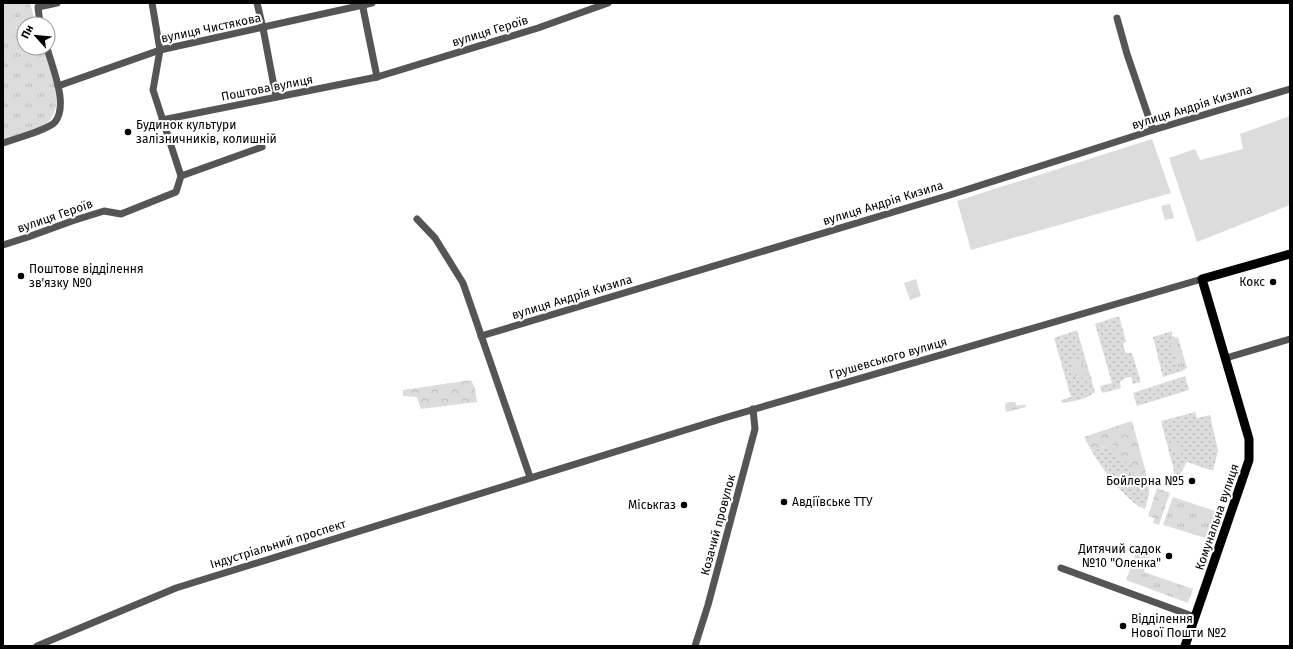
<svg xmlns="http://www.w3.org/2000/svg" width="1293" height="649" viewBox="0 0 1293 649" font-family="'Fira Sans',sans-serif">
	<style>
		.grass { fill: url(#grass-dots) }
		.forest { fill: url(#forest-crowns) }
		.park { fill: url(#park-tufts) }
		.garden { fill: #dcdcdc }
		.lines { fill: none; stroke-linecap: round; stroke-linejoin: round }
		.minor { stroke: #555; stroke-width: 7 }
		.major { stroke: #000; stroke-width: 9 }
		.poi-dot { fill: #000; stroke: #fff; stroke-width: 1.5 }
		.labels { text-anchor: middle; stroke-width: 4; stroke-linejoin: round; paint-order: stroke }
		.street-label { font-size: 12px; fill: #000; stroke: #fff }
		.poi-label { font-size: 12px; fill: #000; stroke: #fff; text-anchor: start }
	</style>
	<defs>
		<pattern id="grass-dots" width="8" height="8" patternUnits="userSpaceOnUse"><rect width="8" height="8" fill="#dcdcdc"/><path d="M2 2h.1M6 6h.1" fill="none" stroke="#bbb" stroke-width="1.8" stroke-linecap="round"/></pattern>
		<pattern id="forest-crowns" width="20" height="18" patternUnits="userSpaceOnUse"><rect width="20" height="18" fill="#dcdcdc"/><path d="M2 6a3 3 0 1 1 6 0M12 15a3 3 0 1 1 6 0" fill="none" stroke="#bbb"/></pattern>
		<pattern id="park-tufts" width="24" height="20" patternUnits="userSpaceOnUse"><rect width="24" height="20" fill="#dcdcdc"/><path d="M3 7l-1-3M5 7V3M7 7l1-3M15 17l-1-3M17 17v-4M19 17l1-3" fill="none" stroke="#bbb"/></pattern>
	</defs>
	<rect width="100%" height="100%" fill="#fff"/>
	<g class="grass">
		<path d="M1119,316L1126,341L1123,344L1126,353H1132L1141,382L1133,384L1131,377L1125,378L1120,382L1121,388L1103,393L1102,392L1100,386L1112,383L1095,324Z"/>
		<path d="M1077,330L1095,392C1086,400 1074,401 1062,403L1061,400L1071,397L1054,338Z"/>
		<path d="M1172,331V336L1175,337L1185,370L1163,377L1153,337Z"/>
		<path d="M1185,376L1189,390L1137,406L1133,393Z"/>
		<path d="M1195,412L1197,418L1210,415L1218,451L1213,471L1187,462L1180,474L1175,475L1161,421Z"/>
		<path d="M1115,445V456L1131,464L1144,484H1149V494L1145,509C1129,505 1100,466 1091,450Z"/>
	</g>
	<g class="forest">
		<path d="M471,380L475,388L477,402L421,409L417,397L403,396V390Z"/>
		<path d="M1010,402H1015L1017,406L1025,404L1026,407L1006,412L1005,406L1006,403Z"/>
		<path d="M1132,421L1149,484H1144L1134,481L1131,464L1114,456V445L1091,450L1084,437Z"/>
		<path d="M1157,488L1170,493L1159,525L1153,523L1154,518L1148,516Z"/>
	</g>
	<g class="park">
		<path d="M3,3H30L36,24H24V48H43C49,70 69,110 44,125C33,132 15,135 3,140Z"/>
		<path d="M1178,337L1187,368L1179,371L1170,339Z"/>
		<path d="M1081,358L1087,377L1076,380L1070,361Z"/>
		<path d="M1173,497L1218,512L1209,539L1163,525Z"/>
		<path d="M1137,550L1150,555L1144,572L1193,589L1188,603L1126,580Z"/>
	</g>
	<g class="garden">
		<path d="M3,3H10L20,34L3,40Z"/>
		<path d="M1290,116V205L1197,242L1169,158L1195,149L1200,160L1243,149L1240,134Z"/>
		<path d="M1152,139L1171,193L971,250L957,201Z"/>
		<path d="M1170,204L1174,218L1165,220L1161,206Z"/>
		<path d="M916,279L921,296L910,300L904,283Z"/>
		<path d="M1178,442L1181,454L1176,456L1172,444Z"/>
	</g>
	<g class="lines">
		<g class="minor">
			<path d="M152,3L160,50L153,90L181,176"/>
			<path d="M257,3L263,28L276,97"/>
			<path d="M362,3L377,77"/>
			<path d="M1117,18L1127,54L1153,130"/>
			<path d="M40,24L38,7L57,3"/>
			<path d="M58,86L160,50L372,3"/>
			<path d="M162,120L377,77L538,28L608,3"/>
			<path d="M3,143C14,139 48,130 55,122C69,105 52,67 47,48"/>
			<path d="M417,219L435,238L463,283L530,477"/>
			<path d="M3,245L28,237L72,221L104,211L121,214L176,192L181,176L262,147"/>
			<path d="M481,336L950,195L1153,130L1290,89"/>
			<path d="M1226,358L1290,339"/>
			<path d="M1061,568L1195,617"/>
			<path d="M37,646L176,588L724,418L1202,279"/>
			<path d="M695,646L708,605L755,429L753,409"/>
		</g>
		<path class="major" d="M1185,646L1249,460V439L1202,279L1290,254"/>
	</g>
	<g class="poi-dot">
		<circle cx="128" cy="132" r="4"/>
		<circle cx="21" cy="276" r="4"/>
		<circle cx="1273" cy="282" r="4"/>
		<circle cx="1192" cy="481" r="4"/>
		<circle cx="784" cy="502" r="4"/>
		<circle cx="684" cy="505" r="4"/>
		<circle cx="1169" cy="556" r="4"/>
		<circle cx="1123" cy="626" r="4"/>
	</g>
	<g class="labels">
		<g class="street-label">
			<text transform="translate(211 28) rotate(-12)" y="4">вулиця Чистякова</text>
			<text transform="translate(490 31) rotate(-17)" y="4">вулиця Героїв</text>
			<text transform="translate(267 88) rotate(-11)" y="4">Поштова вулиця</text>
			<text transform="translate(1192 107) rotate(-17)" y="4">вулиця Андрія Кизила</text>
			<text transform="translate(883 203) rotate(-17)" y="4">вулиця Андрія Кизила</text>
			<text transform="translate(55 216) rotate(-19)" y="4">вулиця Героїв</text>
			<text transform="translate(572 297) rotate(-17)" y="4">вулиця Андрія Кизила</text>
			<text transform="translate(888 358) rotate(-16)" y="4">Грушевського вулиця</text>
			<text transform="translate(1217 517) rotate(-71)" y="4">Комунальна вулиця</text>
			<text transform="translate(718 525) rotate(-75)" y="4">Козачий провулок</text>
			<text transform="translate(278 544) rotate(-17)" y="4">Індустріальний проспект</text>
		</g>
		<g class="poi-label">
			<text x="136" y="129">Будинок культури<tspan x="136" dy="14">залізничників, колишній</tspan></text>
			<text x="29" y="273">Поштове відділення<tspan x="29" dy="14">зв'язку №0</tspan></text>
			<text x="1265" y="286" text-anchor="end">Кокс</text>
			<text x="1184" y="485" text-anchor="end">Бойлерна №5</text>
			<text x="792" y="506">Авдіївське ТТУ</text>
			<text x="676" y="509" text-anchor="end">Міськгаз</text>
			<text x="1161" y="553" text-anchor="end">Дитячий садок<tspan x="1161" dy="14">№10 "Оленка"</tspan></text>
			<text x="1131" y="623">Відділення<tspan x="1131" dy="14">Нової Пошти №2</tspan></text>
		</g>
	</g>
	<rect width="1293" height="649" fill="none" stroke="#000000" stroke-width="8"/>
	<g transform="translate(36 36) rotate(297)"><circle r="19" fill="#ffffff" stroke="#999999"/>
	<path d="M0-3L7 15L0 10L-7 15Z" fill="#000000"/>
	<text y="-6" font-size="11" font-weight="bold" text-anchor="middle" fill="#000000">Пн</text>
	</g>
</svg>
